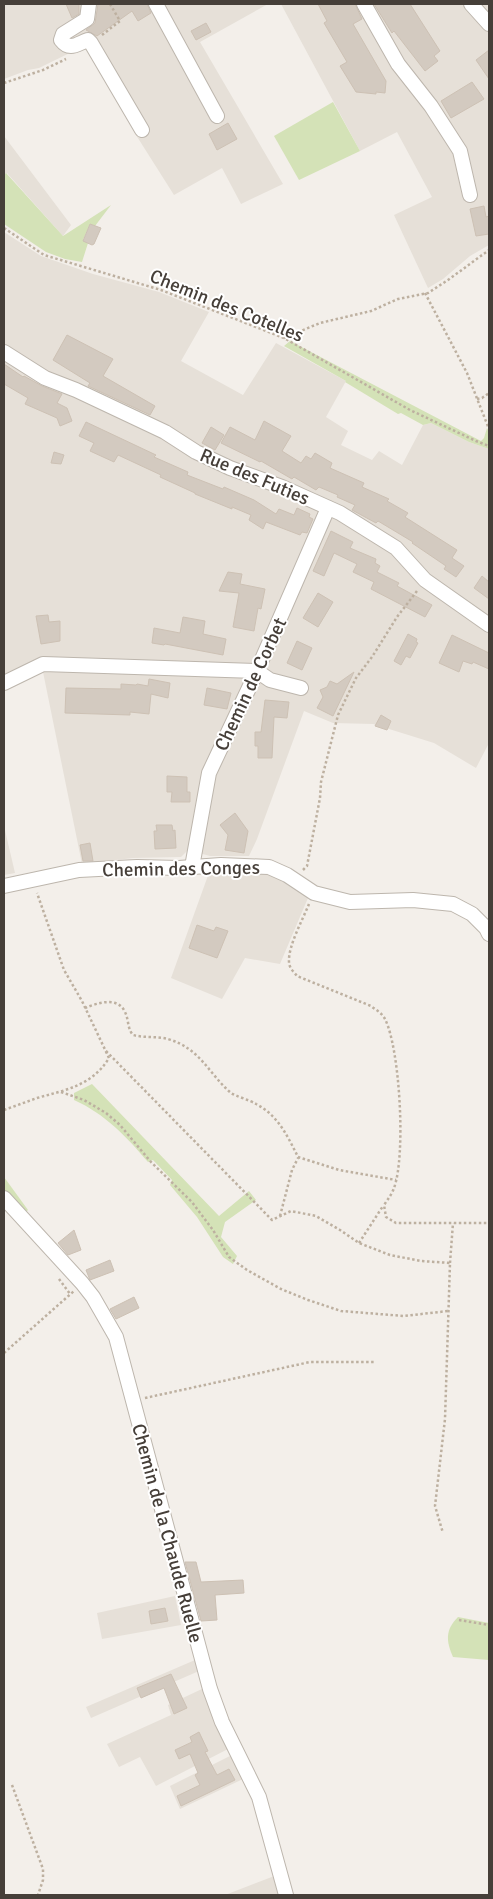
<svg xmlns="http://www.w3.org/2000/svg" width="493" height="1899" viewBox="0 0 493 1899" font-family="Signika,sans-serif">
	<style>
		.residential { fill: #e6e0d8 }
		.green { fill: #d4e2b7 }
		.building { fill: #d3cac0; stroke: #cdc1b4 }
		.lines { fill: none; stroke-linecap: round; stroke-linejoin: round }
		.minor-casing { stroke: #bdb6ad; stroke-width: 16 }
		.path { stroke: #bdb0a0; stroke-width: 2.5; stroke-dasharray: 2.5 2.5; stroke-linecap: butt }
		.minor { stroke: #fff; stroke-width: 14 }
		.labels { text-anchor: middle; stroke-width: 4; stroke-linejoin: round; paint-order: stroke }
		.street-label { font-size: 19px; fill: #463f39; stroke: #fff }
	</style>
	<rect width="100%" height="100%" fill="#f3efea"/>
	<g class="residential">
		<path d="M4,4H268L200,42L283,184L241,204L222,168L174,195L136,135L91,48L86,45L39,68L28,70L4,79Z"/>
		<path d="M281,4H489V245L470,256L443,279L428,288L394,215L432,197L397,132L360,151Z"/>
		<path d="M4,136L71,225L63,236L7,173L4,176Z"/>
		<path d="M4,232L41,256L93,274L159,292L209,312L181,361L243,395L276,343L346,381L326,417L348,431L341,445L372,460L379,451L402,465L423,425L431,423L469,442L489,449V743L476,768L434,743L373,724L333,723L304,711L257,839L249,856H210L188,850L181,857L133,858L82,864L43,672L4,690Z"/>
		<path d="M4,826L15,873L4,875Z"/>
		<path d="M210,870H264L305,891L308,898L280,964L245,958L222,999L171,978Z"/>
		<path d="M175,1596L181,1625L102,1639L97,1613Z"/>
		<path d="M195,1660L199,1671L91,1718L86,1707Z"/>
		<path d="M204,1688L228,1749L156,1786L140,1757L119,1767L107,1744L171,1715L168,1705Z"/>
		<path d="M232,1755L243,1779L180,1809L170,1786Z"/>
		<path d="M277,1875L282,1895H225Z"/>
	</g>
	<g class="green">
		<path d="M333,102L360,151L299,180L274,136Z"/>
		<path d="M6,173L63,236L111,205L95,226L90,224L83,240L88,243L82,262L65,259L46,252L4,224V176Z"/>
		<path d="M290,341L481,441L484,438L487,428L489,433V449L469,442L431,423L423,425L401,413L398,414L345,382L346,381L284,346Z"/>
		<path d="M92,1084L219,1216L249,1191L256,1200L225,1222L221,1237L237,1256L233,1264L223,1257L197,1217L170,1185L172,1180L153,1160L148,1162C126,1136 105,1114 74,1100V1093Z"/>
		<path d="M4,1177L28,1210L24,1214L4,1190Z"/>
		<path d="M458,1617L489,1623V1660L453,1657C446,1641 445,1630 458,1617Z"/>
	</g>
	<g class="building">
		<path d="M66,4H79V14L72,18Z"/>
		<path d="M98,4H147L151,13L138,21L132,11L97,36L86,30L95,23Z"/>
		<path d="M318,4H355L362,19L353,24L386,81L385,93L376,92V94L356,92L340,66L347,62L324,23L327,21Z"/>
		<path d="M374,4H410L440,51L434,56L438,61L425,71L394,31L392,33Z"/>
		<path d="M206,23L211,32L196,40L191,31Z"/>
		<path d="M489,50V79L476,60Z"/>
		<path d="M472,82L484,99L451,118L441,101Z"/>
		<path d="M228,123L237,139L217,150L209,134Z"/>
		<path d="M484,206L486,217L489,216V234L476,236L470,209Z"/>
		<path d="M90,224L101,228L94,244L92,245L83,241Z"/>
		<path d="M67,335L113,359L103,376L155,406L150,415L88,386L90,383L53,360Z"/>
		<path d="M4,364L23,377L24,376L42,386L62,394L57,403L67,408L72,421L60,426L57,418L25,404L28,398L4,384Z"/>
		<path d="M264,421L291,436L282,451L301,463L306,456L311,459L315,453L332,463L330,468L364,483L362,487L389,499L387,501L408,513L405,517L457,550L452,558L464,566L456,577L444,569L446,566L412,543L413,542L378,521L376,523L352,510L355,505L337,497L338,495L319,487L316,490L294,477L292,479L261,461L260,462L221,443L230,427L255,440Z"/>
		<path d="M86,422L156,455L154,457L188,472L187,475L223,489L224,487L254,500L276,514L279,509L294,515L297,508L310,514L309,517L313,519L307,533L302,532L300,535L266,522L263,529L249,520L251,515L232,507V509L195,494V493L160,477L161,475L118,455L114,462L90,451L94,443L79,436Z"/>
		<path d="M211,427L224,435L215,450L202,443Z"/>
		<path d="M54,452L64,455L61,464L51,463Z"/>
		<path d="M331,531L353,542L350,548L376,559L375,563L380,566L377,572L399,583L397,586L432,605L425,617L371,589L374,582L353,572L357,564L334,553L324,576L313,571Z"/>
		<path d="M228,572L242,574L240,584L265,589L261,609L258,608L254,631L233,627L239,593L219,591Z"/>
		<path d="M482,576L489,582V599L474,588Z"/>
		<path d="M318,593L333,602L318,627L303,618Z"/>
		<path d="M48,615L49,622L60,621V641L41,644L36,616Z"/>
		<path d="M183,617L205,621L203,634L226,639L223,655L165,644L164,645L152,643L154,628L180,633Z"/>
		<path d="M408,634L417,639L416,642L418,643L410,658L406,656L401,665L394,661Z"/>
		<path d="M452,635L489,653V669L473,662L472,664L463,661L459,672L439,663Z"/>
		<path d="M297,641L312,648L302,670L287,663Z"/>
		<path d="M354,672L333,716L317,708L323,697L320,690L327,687L330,681L337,684Z"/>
		<path d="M149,679L170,683L168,698L151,694L149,714L130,712V715L65,713L66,688L121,689V684L136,685L137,684L148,686Z"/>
		<path d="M207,688L231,693L227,709L204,705Z"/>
		<path d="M265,700L289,702L287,718L274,717L272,758H258V746H255V732H261Z"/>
		<path d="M381,715L391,721L387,730L375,726Z"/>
		<path d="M167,776L187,777V792H190V802H171L172,792H167Z"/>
		<path d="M235,813L248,831L244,853L225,850L228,835L220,825Z"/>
		<path d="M156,825H172L173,831L175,830L176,848L155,849L154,831H157Z"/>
		<path d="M90,843L93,861H83L80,845Z"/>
		<path d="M197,925L214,931L216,927L228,931L217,958L189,948Z"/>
		<path d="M74,1230L81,1250L68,1255L58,1243Z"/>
		<path d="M110,1260L114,1271L90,1280L86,1270Z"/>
		<path d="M134,1297L139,1308L116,1319L110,1309Z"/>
		<path d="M185,1562H196L201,1582L243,1580L244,1593L215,1595L217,1620L201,1621Z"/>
		<path d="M165,1608L168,1621L151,1624L149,1611Z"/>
		<path d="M171,1674L187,1708L174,1714L164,1688L141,1698L137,1688Z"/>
		<path d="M199,1732L208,1751L205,1752L217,1775L229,1769L235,1780L181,1806L177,1796L200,1785L195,1775L198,1773L190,1754L179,1759L175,1750L192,1742L190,1737Z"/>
	</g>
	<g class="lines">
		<defs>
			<g id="minor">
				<path d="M89,4L87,19L63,34L61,40C70,52 78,43 88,40L91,43L142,130"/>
				<path d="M156,4L217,116"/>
				<path d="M364,4L398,64L431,106L460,151L470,195"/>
				<path d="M471,4L489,24"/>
				<path d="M4,352L45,378L76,390L165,432L196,452L230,468L282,487L340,513L396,548L425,580L489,625"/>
				<path d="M4,683L43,664L257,671L270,680L301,688"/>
				<path d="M192,867L209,773L257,671L328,508"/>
				<path d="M4,886L79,870L137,867L179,868L221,865L269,867L287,875L314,893L350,902L413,900L453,904L472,914L486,928L489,934"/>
				<path d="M4,1198L82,1283L93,1297L116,1337L210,1689L222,1722L259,1797L286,1895"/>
			</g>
		</defs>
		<use href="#minor" class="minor-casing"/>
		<g class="path">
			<path d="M102,35L120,21L110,4"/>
			<path d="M4,83L43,70L66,59"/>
			<path d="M4,228L44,255L161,290L284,338L410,410L476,441L489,446"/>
			<path d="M425,293L467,373L489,429"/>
			<path d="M284,338L320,323L371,311L398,299L428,293L448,280L489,250"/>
			<path d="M477,399L482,398L489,393"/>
			<path d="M303,870L307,866L320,798L321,782L338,715L356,678L372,657L397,617L417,591"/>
			<path d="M309,904C303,919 288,946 289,962C289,968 294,972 297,976L371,1006C376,1010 382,1013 385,1019C400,1049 406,1156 394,1188C392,1194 388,1199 384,1205L386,1217L396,1223H489"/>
			<path d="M85,1008C97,1003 118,996 125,1012C129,1020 127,1028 133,1035C144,1038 157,1036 168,1039C201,1049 208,1073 231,1093C235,1096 250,1100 256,1104C278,1115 288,1137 298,1157L339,1170L396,1180"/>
			<path d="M106,1051L272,1220L291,1211L316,1216L340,1230L359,1243L390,1255L421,1261L450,1263L445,1419L435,1506L443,1533"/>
			<path d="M61,1092L84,1100L106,1113L120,1125L151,1162L192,1202L213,1230L229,1257L247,1270L281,1289L308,1300L341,1311L404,1316L448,1311"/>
			<path d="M4,1110C15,1106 26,1102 37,1098C65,1090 92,1086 109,1058L82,1001L64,970L37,893"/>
			<path d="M280,1216L292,1170L298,1158"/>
			<path d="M359,1243L383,1206"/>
			<path d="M450,1263L453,1223"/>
			<path d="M59,1279L70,1294"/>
			<path d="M4,1353L74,1291"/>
			<path d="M145,1398L310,1362H375"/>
			<path d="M459,1620L489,1625"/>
			<path d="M12,1785L43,1869V1880L38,1895"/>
		</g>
		<use href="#minor" class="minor"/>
	</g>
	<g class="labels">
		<g class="street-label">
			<text transform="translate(227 305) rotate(22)" y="7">Chemin des Cotelles</text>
			<text transform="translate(255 476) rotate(23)" y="7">Rue des Futies</text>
			<text transform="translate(250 684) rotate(-65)" y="7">Chemin de Corbet</text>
			<text transform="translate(181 868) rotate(-1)" y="7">Chemin des Conges</text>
			<text transform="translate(168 1533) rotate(75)" y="7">Chemin de la Chaude Ruelle</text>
		</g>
	</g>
	<rect width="493" height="1899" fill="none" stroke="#463f39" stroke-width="10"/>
</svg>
